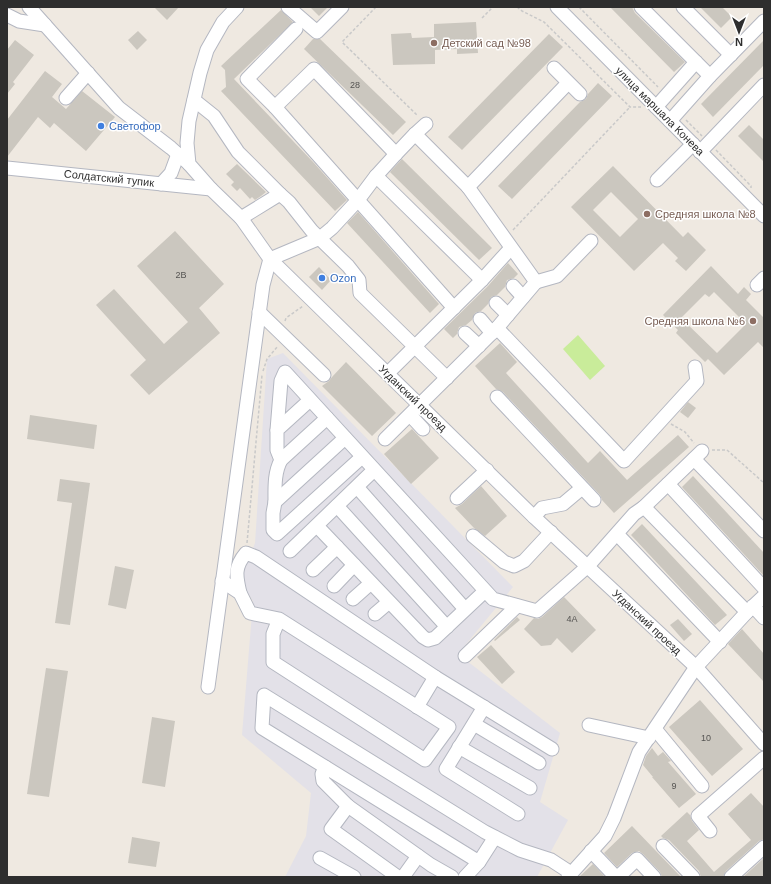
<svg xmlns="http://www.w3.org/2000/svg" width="771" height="884" viewBox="0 0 771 884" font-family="Arial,sans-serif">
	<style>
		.industrial { fill: #e3e1e8 }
		.pitch { fill: #c9ec9a }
		.building { fill: #cbc7bf; fill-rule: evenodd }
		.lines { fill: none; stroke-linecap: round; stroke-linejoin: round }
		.minor-casing { stroke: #b4b7c1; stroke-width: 15 }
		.path { stroke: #c9c9c9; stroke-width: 1.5; stroke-dasharray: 3 2; stroke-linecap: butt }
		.minor { stroke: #fff; stroke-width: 13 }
		.education-dot { fill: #8d6e63; stroke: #fff; stroke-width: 1.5 }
		.shop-dot { fill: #3f7fe0; stroke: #fff; stroke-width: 1.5 }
		.labels { text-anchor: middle; stroke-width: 3; stroke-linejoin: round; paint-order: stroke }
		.number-label { font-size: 9px; fill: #555452 }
		.education-label { font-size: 11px; fill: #785e54; stroke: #fff; text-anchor: start }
		.street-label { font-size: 11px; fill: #2e2e2e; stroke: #fff }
		.shop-label { font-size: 11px; fill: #366cbe; stroke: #fff; text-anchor: start }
	</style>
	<rect width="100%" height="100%" fill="#efe9e1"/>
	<path class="industrial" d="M283,353L513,587L458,654L560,733L540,802L568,820L537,877H285L306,836L311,793L242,735L253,601L240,581L255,543L267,359Z"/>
	<path class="pitch" d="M578,335L605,366L590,380L563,349Z"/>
	<g class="building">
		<path d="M154,7H179L167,20Z"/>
		<path d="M310,7H328L319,16Z"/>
		<path d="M610,7H632L635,13L685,62L674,72Z"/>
		<path d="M700,7H722L732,17L721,28Z"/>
		<path d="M281,10L293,22L234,79L314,163L347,200L335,211L221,91L226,87L225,70L221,66Z"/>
		<path d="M476,22L478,53L457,54V49L435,50V64L393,65L391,34L411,33L412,38L434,37V24Z"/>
		<path d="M138,31L147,40L137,50L128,40Z"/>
		<path d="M549,34L563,47L462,150L448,137Z"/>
		<path d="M313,39H320L406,122L393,135L304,49Z"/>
		<path d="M15,40L34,55L13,82L15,84L7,94V50Z"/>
		<path d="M764,40V65L713,117L701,104Z"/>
		<path d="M45,71L62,84L52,97L66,109L82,91L115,117L86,151L54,123L50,128L38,117L7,157V120Z"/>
		<path d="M598,83L612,96L512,199L498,186L580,102L586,99L588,94Z"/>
		<path d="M749,125L764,140V162L738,136Z"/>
		<path d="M402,159L492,248L479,260L390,172Z"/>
		<path d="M237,164L266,192L261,196L255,200L252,197L250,199L240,188L237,191L231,185L234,182L226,174Z"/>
		<path d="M613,166L683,237L688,232L706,250L686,271L675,261L678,258L663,243L634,271L571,207ZM611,192L638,219L620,237L593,210Z"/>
		<path d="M358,212L439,304L430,313L347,223Z"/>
		<path d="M175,231L224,284L199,308L220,333L149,395L130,375L146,360L96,305L114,289L164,344L188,322L137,266Z"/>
		<path d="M508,263L518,274L514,278L507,280L505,287L497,295L491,297L488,304L481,311L475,313L472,320L466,325L459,327L457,334L453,338L444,329L488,286Z"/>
		<path d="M711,266L738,294L744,287L751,294L746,300L764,318V348L758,342L724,375L708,359L705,362L676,333L678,330L663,315ZM714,292L746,324L717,353L681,318L705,294L709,297Z"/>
		<path d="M319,267L331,280L322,290L309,277Z"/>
		<path d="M500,343L517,362L506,373L588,463L600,451L627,480L678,435L689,447L614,513L602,500L600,495L503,392L496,389L475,366Z"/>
		<path d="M346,362L396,413L372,436L322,386L329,381L332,377Z"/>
		<path d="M688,402L696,408L688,418L680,412Z"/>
		<path d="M30,415L97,425L94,449L27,439Z"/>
		<path d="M412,429L439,458L411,484L384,454Z"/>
		<path d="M693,476L764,553V576L682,487Z"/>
		<path d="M60,479L90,483L70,625L55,623L72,503L57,501Z"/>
		<path d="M481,486L507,516L485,536L474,528L455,508L462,504Z"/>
		<path d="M642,524L727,615L715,625L631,535Z"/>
		<path d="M115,566L134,570L126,609L108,605Z"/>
		<path d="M564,597L596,630L572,653L557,638L551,645L541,646L524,629L534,618L538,619L542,617Z"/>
		<path d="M517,617L520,620L495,641L494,640Z"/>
		<path d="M678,619L692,634L684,641L670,625Z"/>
		<path d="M742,629L764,654V682L728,644Z"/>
		<path d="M491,645L515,672L502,684L477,657Z"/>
		<path d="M46,668L68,671L49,797L27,794Z"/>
		<path d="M700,700L743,749L712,776L669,727Z"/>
		<path d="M152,717L175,721L165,787L142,783Z"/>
		<path d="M652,748L658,756L663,752L671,761L668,762L696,794L679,808L652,777H653L643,765L646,756Z"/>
		<path d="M751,793L764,807V839L759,841L726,871L723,877H701L699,871L669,840L663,838L661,836L687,812L690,815L692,821L699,830L687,841L714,872L751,840L728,814Z"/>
		<path d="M632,826L681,877H662L660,872L643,854L639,851L632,853L617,867L604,853Z"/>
		<path d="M132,837L160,842L156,867L128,863Z"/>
		<path d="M764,858V877H743Z"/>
		<path d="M593,864L605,877H579Z"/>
	</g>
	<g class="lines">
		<defs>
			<g id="minor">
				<path d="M29,7L119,108L171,148L189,164"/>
				<path d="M237,7L223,22L207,50L200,73L189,121L187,143L189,164L211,189L241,218L270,259L534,517L696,667L764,744"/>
				<path d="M288,7L317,32L342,7"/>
				<path d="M557,7L764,216"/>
				<path d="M641,7L710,76"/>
				<path d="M683,7L731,55"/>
				<path d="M7,15L19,21L45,25"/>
				<path d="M554,68L580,94"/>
				<path d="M66,98L88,73"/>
				<path d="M194,100L214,116L238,152L280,194"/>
				<path d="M275,107L247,79L296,29"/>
				<path d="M656,107L696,62"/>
				<path d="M670,121L710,76L764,21"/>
				<path d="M415,134L426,124"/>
				<path d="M700,152L764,85"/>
				<path d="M396,154L314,69L275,107L454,308"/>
				<path d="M7,168L211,189"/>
				<path d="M376,176L482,280"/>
				<path d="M657,180L693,144"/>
				<path d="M161,184L171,173L178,154"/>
				<path d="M468,187L568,83"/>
				<path d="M241,218L280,194L289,202L312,231L348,266L359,280L360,293L447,378"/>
				<path d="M536,282L557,276L591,241"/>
				<path d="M757,285L764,278"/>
				<path d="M513,286L523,297"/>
				<path d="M496,303L508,315"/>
				<path d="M259,312L324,375"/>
				<path d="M480,319L492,333"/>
				<path d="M497,328L624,461L697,381L695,367"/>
				<path d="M465,333L479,346"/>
				<path d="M388,373L482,280L511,248"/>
				<path d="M497,397L594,500"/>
				<path d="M410,415L423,429"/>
				<path d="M277,430L281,381L285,372L493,599L537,611L588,566L634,514L644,507L702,451"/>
				<path d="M345,438L275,502L273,513V530L277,534L362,457"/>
				<path d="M694,459L764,531"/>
				<path d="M281,460L277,450V430L310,400"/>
				<path d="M668,484L764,588"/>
				<path d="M357,487L465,609"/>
				<path d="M457,498L487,470"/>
				<path d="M275,502C275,488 274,473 281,460L327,418"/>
				<path d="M337,506L447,627"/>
				<path d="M644,507L747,612"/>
				<path d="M534,517L542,508L563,504L582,488"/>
				<path d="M317,526L423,637L428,640L435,638L485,591"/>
				<path d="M617,534L720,642"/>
				<path d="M473,536L504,562L514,566L524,561L551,532"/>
				<path d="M290,551L374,470"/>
				<path d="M313,570L337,547"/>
				<path d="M222,581L240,593L250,613L279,619L273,634V662L425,760L449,727L279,619"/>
				<path d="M334,586L354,565"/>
				<path d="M240,593C236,576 234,567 246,553L256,557L435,677"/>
				<path d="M353,599L371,583"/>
				<path d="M753,606L764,618"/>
				<path d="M375,614L389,602"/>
				<path d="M465,656L517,606"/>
				<path d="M208,687L263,285L270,259L320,238L332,228L358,200L376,176L396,154L415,134L468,187L536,282L497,328L385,439"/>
				<path d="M417,707L435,677L552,749"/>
				<path d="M484,707L446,769L518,814"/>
				<path d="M474,724L539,763"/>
				<path d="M589,725L649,738"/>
				<path d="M655,729L702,786"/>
				<path d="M459,747L530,788"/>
				<path d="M325,767L322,774L323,781L348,806L431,865L452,877"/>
				<path d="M348,806L331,829L398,877"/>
				<path d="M710,831L698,816L764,758"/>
				<path d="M495,837L479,862L262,728L264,695L485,832L520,850L551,860L571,873"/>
				<path d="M663,846L693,877"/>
				<path d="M591,851L613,874L621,877"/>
				<path d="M320,858L354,877"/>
				<path d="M403,877L418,856"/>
				<path d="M465,877L479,862"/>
				<path d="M568,877L605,836L614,818L639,752L696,667L747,612L764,596"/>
				<path d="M618,877L637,859L654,877"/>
				<path d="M731,877L764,847"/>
			</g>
		</defs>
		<use href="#minor" class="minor-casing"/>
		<g class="path">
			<path d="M376,7L342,42L418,116"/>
			<path d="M517,7L522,11L544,22L630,107H641"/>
			<path d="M579,7L658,87"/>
			<path d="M482,18L493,7"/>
			<path d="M686,120L702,136"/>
			<path d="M716,150L751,186V188"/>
			<path d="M513,230L630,107"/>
			<path d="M285,321L286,318L303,306"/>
			<path d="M263,371L267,359L278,346"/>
			<path d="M671,424L685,432L694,443"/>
			<path d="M712,450H727L764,483"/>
			<path d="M247,543L262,375"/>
		</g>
		<use href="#minor" class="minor"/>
	</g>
	<g class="education-dot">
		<circle cx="434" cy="43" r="4"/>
		<circle cx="647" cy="214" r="4"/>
		<circle cx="753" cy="321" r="4"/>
	</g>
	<g class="shop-dot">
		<circle cx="101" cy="126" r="4"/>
		<circle cx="322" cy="278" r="4"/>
	</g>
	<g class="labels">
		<g class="number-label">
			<text x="355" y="88">28</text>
			<text x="181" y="278">2В</text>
			<text x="572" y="622">4А</text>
			<text x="706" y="741">10</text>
			<text x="674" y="789">9</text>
		</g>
		<g class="education-label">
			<text x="442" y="47">Детский сад №98</text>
			<text x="655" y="218">Средняя школа №8</text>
			<text x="745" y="325" text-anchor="end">Средняя школа №6</text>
		</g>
		<g class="street-label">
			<text transform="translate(660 111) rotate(45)" y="4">улица маршала Конева</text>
			<text transform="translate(109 178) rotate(6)" y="4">Солдатский тупик</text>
			<text transform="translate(413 398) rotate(44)" y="4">Угданский проезд</text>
			<text transform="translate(647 622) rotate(43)" y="4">Угданский проезд</text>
		</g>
		<g class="shop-label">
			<text x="109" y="130">Светофор</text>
			<text x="330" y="282">Ozon</text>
		</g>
	</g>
	<rect width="771" height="884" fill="none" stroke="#2e2e2e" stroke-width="16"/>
	<g transform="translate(739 32) rotate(180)" stroke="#ffffff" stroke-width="3" paint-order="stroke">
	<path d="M0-3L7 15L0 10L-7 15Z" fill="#2e2e2e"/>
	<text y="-6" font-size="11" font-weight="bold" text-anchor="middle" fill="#2e2e2e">N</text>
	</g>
</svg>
